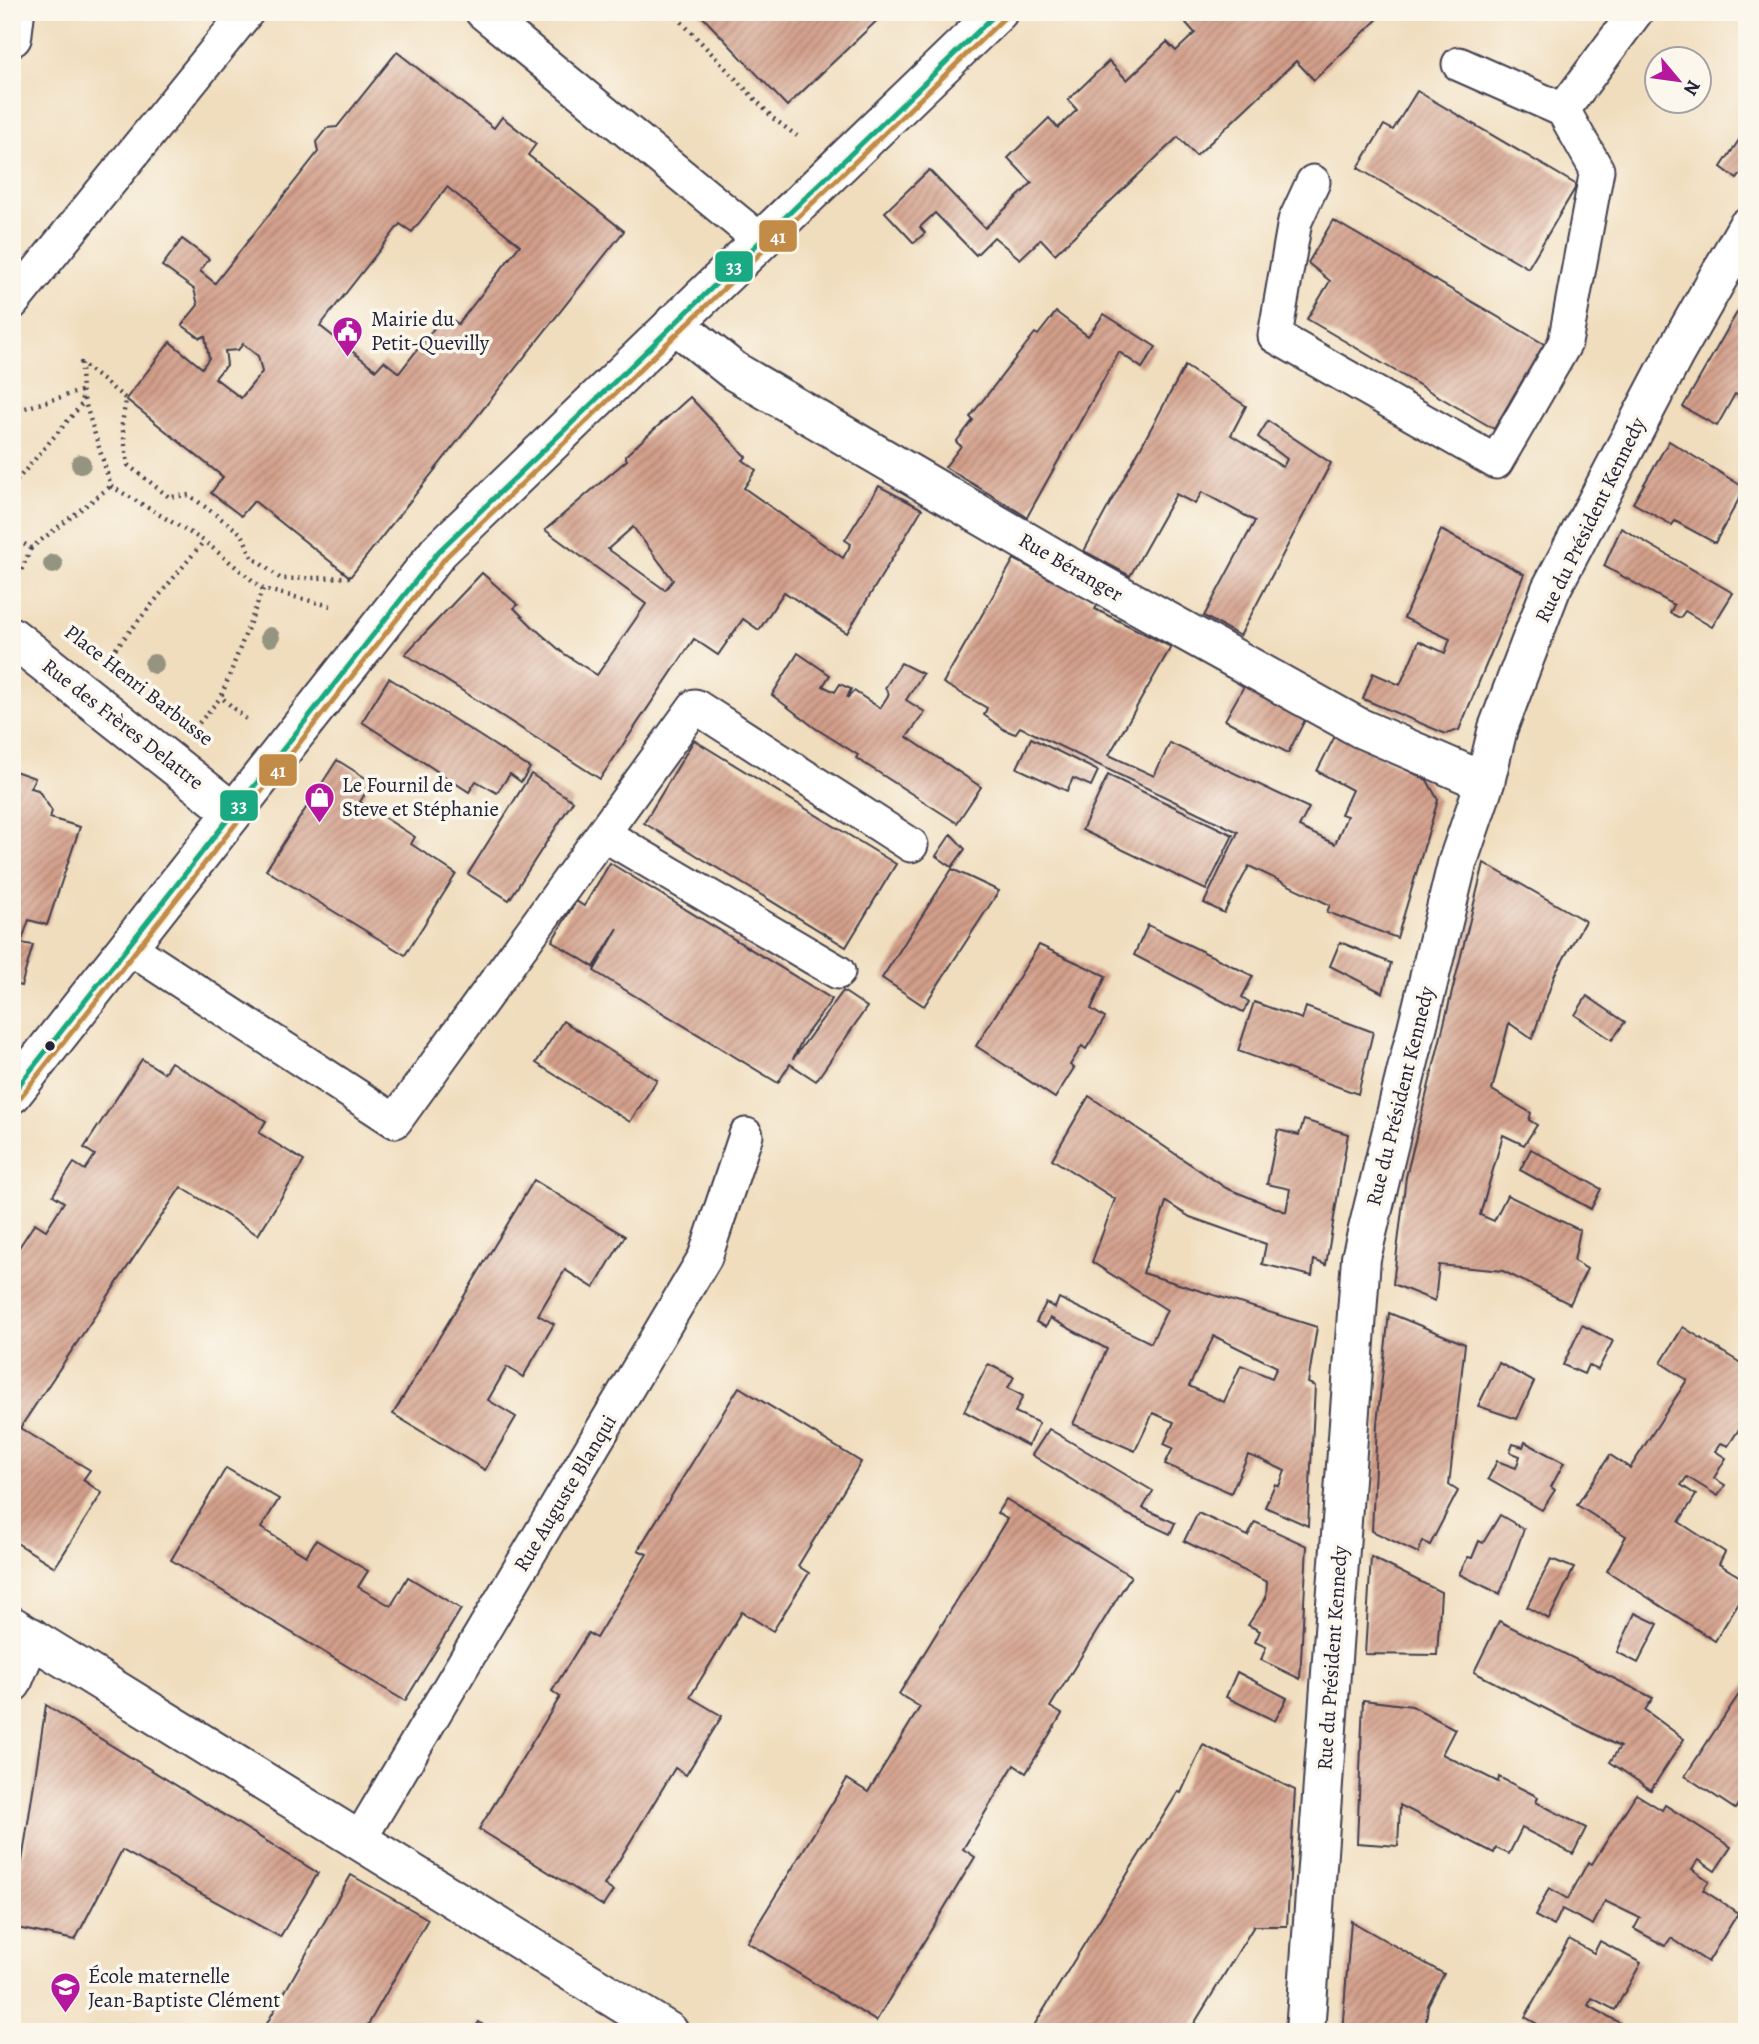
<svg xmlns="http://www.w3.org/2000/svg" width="1759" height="2044" viewBox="0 0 1759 2044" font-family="Alegreya,serif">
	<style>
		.building { fill: url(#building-hatch); fill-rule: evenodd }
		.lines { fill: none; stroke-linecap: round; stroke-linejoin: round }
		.service-casing { stroke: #413e4e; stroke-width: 37 }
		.minor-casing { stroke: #413e4e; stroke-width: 42 }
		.tertiary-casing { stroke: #413e4e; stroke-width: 42 }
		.path { stroke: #413e4e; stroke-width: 4.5; stroke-dasharray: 2 5; stroke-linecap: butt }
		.service { stroke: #fff; stroke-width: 33 }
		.minor { stroke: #fff; stroke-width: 38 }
		.tertiary { stroke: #fff; stroke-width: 38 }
		.bus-1-casing { stroke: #fbf7ec; stroke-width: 10 }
		.bus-2-casing { stroke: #fbf7ec; stroke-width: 10 }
		.bus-1 { stroke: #19aa83; stroke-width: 5 }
		.bus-2 { stroke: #c28b47; stroke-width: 5 }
		.tree { fill: #959481 }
		.bus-dot { fill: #22223b; stroke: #fbf7ec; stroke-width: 2.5 }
		.labels { text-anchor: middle; stroke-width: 7; stroke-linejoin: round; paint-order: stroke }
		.poi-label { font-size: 21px; fill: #22223b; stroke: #fbf7ec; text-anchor: start }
		.street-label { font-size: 21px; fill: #22223b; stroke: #fbf7ec }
		.line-badge { stroke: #fbf7ec; stroke-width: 2.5 }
		.badge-label { font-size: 19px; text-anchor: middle; font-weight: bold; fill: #fff }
	</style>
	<defs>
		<pattern id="building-hatch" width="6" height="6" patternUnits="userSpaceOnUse" patternTransform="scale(1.75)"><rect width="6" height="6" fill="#d39f8a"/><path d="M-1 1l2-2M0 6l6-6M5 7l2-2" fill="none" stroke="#ab8172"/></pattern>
	</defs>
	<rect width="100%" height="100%" fill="#fbf7ec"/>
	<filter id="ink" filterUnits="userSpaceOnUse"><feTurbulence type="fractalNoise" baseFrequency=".0143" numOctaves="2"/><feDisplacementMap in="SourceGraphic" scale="14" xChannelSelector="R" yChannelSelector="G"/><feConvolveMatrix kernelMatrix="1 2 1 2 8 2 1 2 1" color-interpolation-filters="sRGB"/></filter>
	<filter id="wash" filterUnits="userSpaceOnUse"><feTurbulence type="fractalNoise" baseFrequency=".00686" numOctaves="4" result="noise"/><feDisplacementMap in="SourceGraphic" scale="28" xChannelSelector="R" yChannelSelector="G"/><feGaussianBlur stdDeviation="1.57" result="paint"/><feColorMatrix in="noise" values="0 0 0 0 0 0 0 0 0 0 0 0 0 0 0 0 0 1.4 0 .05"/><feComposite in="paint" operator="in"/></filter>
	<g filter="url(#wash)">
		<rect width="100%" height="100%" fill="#f0ddbd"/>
		<g id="blocks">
			<g class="building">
				<path d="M698,12H886L787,106Z"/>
				<path d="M1198,12H1385L1314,80L1296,61L1196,156L1178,137L1055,254L1041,239L1020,259L994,237L976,255L935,213L920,227L925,233L914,243L885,212L929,170L985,228L1032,183L1008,158L1049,118L1058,128L1077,110L1068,100L1109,61L1127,80L1167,42L1176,51L1195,33L1186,23Z"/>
				<path d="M397,52L494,128L502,117L536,144L528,155L624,231L350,577L254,501L241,516L211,493L223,477L126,399L170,342L202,368L209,358L205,336L200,338L182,325L198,305L194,289L162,266L182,239L209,259L200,271L215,283L318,152L316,142L327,128L337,127ZM447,187L520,245L458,324L445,314L399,373L384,361L376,370L320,326L400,224L412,232ZM243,344L258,356L262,372L241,398L215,378L227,364L225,351L238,350Z"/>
				<path d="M1417,91L1577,185L1528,268L1358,168L1384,125L1393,130Z"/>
				<path d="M1747,128V166L1737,179L1721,167Z"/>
				<path d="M1333,220L1544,344L1494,429L1307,319L1330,281L1308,263Z"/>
				<path d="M1747,295V400L1735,394L1717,426L1683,407Z"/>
				<path d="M1056,312L1088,336L1104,314L1156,347L1142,368L1119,352L1027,517L945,467L961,446L956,442L973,420L970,417L1035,333L1038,335Z"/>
				<path d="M1185,366L1246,406L1231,435L1283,467L1287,459L1258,437L1268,421L1331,463L1240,636L1204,616L1255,521L1202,492L1195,504L1176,494L1130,576L1084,551Z"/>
				<path d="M690,397L746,457L743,460L756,470L744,488L843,558L851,544L845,540L879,486L922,509L847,633L784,592L759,630L743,619L718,655L694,639L600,779L405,654L482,573L518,605L514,608L532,626L563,653L597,675L646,604L545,530L627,460L625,456ZM633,527L673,580L665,590L608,549Z"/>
				<path d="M1669,441L1745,488L1715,543L1675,521L1672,525L1633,503Z"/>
				<path d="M1621,528L1733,593L1712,627L1685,611L1680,618L1670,613L1674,605L1604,566Z"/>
				<path d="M1441,530L1524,574L1459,730L1446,734L1363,699L1373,673L1400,685L1419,641L1445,653L1450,639L1404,618Z"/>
				<path d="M1014,559L1098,604L1095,609L1171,647L1109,755L1154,776L1170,743L1309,808L1299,827L1335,844L1347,816L1341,814L1352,790L1317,771L1336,734L1427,780L1438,800L1397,938L1327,912L1330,905L1249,866L1224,913L1204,903L1238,832L1020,727L1015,734L1005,730L984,715L987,708L943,683Z"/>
				<path d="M798,653L830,675L823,686L835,692L840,684L851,689L847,698L854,691L880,708L889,694L885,688L901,663L923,674L906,700L925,712L907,737L981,787L957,823L856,758L858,755L815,728L772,695Z"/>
				<path d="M389,678L530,768L521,782L510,774L497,793L476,781L469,792L362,722Z"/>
				<path d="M1244,686L1306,718L1288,753L1225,720Z"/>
				<path d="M1031,738L1098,771L1091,786L1073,778L1067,791L1017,768Z"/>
				<path d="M694,740L896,864L846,947L644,823Z"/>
				<path d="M337,760L372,782L360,802L415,837L411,844L456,874L405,955L266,870Z"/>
				<path d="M12,770L35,778L30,788L38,790L52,811L50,818L80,827L47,925L29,920L21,943L33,945L21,986L12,984Z"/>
				<path d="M531,774L573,801L509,900L468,874Z"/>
				<path d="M1108,775L1233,835L1206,890L1082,830Z"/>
				<path d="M951,834L965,849L952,867L936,856Z"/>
				<path d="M610,863L832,999L802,1040L793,1059L843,991L867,1007L816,1081L790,1064L778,1083L594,971L618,928L594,967L552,941L576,901L584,906Z"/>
				<path d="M1484,863L1585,921L1555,974L1532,1039L1509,1023L1492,1090L1531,1113L1529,1120L1537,1125L1524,1145L1503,1135L1480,1215L1494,1221L1507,1195L1580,1230L1574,1261L1587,1269L1570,1304L1503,1271L1439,1265L1435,1301L1393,1284L1406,1177Z"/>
				<path d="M952,869L999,891L924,1006L882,978Z"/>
				<path d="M1148,925L1253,976L1242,997L1249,1002L1243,1012L1134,955Z"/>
				<path d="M1340,942L1391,963L1383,993L1330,966Z"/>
				<path d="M1039,945L1106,976L1091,1009L1105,1018L1086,1049L1082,1046L1070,1065L1074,1068L1055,1098L976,1046Z"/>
				<path d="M1587,996L1625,1022L1612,1040L1575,1015Z"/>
				<path d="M1254,1002L1302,1019L1306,1007L1373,1032L1358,1094L1238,1051Z"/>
				<path d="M563,1021L657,1080L630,1122L536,1063Z"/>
				<path d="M142,1059L164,1073L171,1062L266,1121L259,1133L304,1161L258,1235L181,1187L20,1428L90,1470L83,1480L102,1493L55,1567L12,1540V1258L35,1223L46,1230L64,1202L53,1195L74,1163L85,1170L95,1155L84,1148Z"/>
				<path d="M1089,1096L1226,1188L1286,1212L1290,1189L1267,1184L1278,1130L1299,1135L1304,1120L1348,1134L1326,1265L1314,1260L1312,1276L1262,1264L1266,1244L1190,1217L1166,1202L1143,1273L1317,1327L1308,1383L1315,1386L1308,1526L1265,1507L1275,1484L1279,1486L1285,1471L1262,1460L1248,1455L1231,1493L1165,1464L1173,1448L1164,1444L1174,1422L1153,1413L1135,1451L1073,1424L1107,1349L1050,1318L1046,1327L1036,1322L1046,1303L1055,1308L1059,1298L1151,1343L1167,1310L1092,1262L1115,1199L1052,1159ZM1214,1336L1277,1367L1272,1378L1241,1365L1224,1402L1189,1386Z"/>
				<path d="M1531,1149L1601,1189L1591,1209L1520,1170Z"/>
				<path d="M534,1180L625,1236L594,1288L565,1270L538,1315L554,1324L523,1377L507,1367L488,1400L516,1417L485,1470L393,1414Z"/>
				<path d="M1389,1313L1465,1344L1449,1485L1458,1491L1430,1545L1423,1541L1418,1553L1372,1531L1377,1424Z"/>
				<path d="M1582,1325L1613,1341L1598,1370L1588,1365L1584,1374L1563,1365Z"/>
				<path d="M1683,1327L1747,1367V1417L1728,1446L1721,1443L1715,1451L1726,1458L1714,1478L1725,1485L1718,1496L1687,1477L1681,1485L1696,1495L1679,1522L1725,1552L1719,1564L1747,1581V1589L1715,1641L1607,1571L1626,1536L1577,1505L1610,1455L1630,1468L1687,1380L1661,1363Z"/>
				<path d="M1499,1363L1534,1382L1517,1419L1478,1406Z"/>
				<path d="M988,1364L1014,1377L1008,1388L1023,1396L1015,1412L1039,1423L1028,1446L964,1411Z"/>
				<path d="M739,1387L861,1462L798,1566L809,1573L773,1631L742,1612L690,1697L722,1716L686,1775L675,1768L604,1885L613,1891L603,1906L479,1829L560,1697L552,1691L588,1633L596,1638L647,1554L638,1550Z"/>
				<path d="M1049,1429L1153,1491L1143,1508L1175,1523L1170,1534L1127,1514L1032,1455Z"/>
				<path d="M1525,1442L1564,1463L1551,1487L1555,1490L1542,1510L1488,1479L1497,1461L1516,1468L1520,1456L1510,1452L1513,1444L1523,1447Z"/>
				<path d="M226,1468L279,1499L261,1528L306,1556L316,1540L368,1571L358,1587L391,1606L408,1577L461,1609L405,1701L171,1560Z"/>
				<path d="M1006,1499L1131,1576L1050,1707L1062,1714L1026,1773L1014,1765L963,1849L975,1857L876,2021L747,1942L847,1779L868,1792L920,1707L899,1694L1007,1519L997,1513Z"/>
				<path d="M1198,1513L1248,1536L1255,1522L1307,1546L1300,1679L1261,1660L1266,1647L1255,1642L1260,1631L1248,1625L1266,1598L1267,1582L1184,1541Z"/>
				<path d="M1500,1515L1524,1529L1500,1594L1459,1574L1468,1557L1472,1558L1479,1541L1483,1543Z"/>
				<path d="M1371,1557L1441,1592L1437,1655L1365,1654Z"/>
				<path d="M1551,1559L1574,1568L1549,1619L1527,1607Z"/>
				<path d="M1635,1613L1658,1624L1638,1663L1617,1652Z"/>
				<path d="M1499,1621L1653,1698L1645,1710L1684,1739L1651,1790L1610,1762L1620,1747L1474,1672Z"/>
				<path d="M1237,1672L1287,1698L1275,1721L1226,1697Z"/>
				<path d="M1747,1682V1791L1735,1809L1685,1776Z"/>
				<path d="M1363,1700L1412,1706L1455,1729L1442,1754L1498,1782L1499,1777L1538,1797L1536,1802L1586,1828L1573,1854L1522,1828L1509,1854L1496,1848L1494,1853L1400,1805L1398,1846L1357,1843Z"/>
				<path d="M46,1705L318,1873L280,1937L122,1850L75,1940L12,1927Z"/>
				<path d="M1203,1745L1295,1790L1287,1926H1254L1189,2032H1030L1178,1792L1181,1793Z"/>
				<path d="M1636,1794L1662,1810L1665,1805L1731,1847L1715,1871L1699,1860L1692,1869L1709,1881L1703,1890L1738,1913L1708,1962L1671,1938L1665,1946L1634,1929L1640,1918L1605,1901L1593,1925L1562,1909L1554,1926L1535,1916L1549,1888L1568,1899L1588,1862L1592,1864Z"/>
				<path d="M351,1875L428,1919L364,2032H262Z"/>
				<path d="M1351,1921L1444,1974L1428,2005L1425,2032H1342Z"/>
				<path d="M1569,1939L1594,1953L1600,1941L1641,1963L1615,2010L1592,1998L1588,2005L1620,2023L1615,2032H1552L1525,2017Z"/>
				<path d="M479,2022L494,2032H473Z"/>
			</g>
		</g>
	</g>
	<g filter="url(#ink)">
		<use href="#blocks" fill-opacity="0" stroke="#413e4e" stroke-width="2"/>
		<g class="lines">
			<defs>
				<g id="service">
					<path d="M482,12L759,239"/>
					<path d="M1459,64L1563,110"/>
					<path d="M1313,182L1295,221L1275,336L1496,462L1565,343L1597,170L1563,110L1636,12"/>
					<path d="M12,303L247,12"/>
					<path d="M603,834L838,972"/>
					<path d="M127,946L395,1121L695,706L911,845"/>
					<path d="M359,1840L705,1257L746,1135"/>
				</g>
				<g id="minor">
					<path d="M12,37L15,12"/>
					<path d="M674,323L734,371L1066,565L1360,728L1485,782"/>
					<path d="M12,1626L669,2032"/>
					<path d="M12,1683L31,1637"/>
					<path d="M1305,2032L1361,1258L1457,864L1485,782L1498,728L1551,589L1675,353L1747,227"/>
				</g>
				<g id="tertiary">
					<path d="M12,637L233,812"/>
					<path d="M12,1094L439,551L998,12"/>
				</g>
			</defs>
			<use href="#service" class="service-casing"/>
			<use href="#minor" class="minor-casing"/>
			<use href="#tertiary" class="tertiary-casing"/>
			<g class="path">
				<path d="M672,12L774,119L797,136"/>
				<path d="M84,399L111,486L204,541L263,589L331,606"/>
				<path d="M12,412L81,391"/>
				<path d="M12,486L82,404L81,363L126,399L122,424L128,465L169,497L189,495L242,534L252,557L281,579L350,577L353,580"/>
				<path d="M12,537L31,548L111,486"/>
				<path d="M13,589L31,548"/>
				<path d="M111,654L204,541"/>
				<path d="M246,719L221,697L263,589"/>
				<path d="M199,723L221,697"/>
			</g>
			<use href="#service" class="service"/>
			<use href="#minor" class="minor"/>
			<use href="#tertiary" class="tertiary"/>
			<defs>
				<path id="bus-1" d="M12,1094L439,551L998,12"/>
				<path id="bus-2" d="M19,1099L446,557L1004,18"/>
			</defs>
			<use href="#bus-1" class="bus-1-casing"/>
			<use href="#bus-2" class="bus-2-casing"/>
			<use href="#bus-1" class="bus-1"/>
			<use href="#bus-2" class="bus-2"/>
		</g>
		<g class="tree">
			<circle cx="81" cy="464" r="10"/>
			<circle cx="53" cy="564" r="10"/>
			<circle cx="270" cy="637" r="10"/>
			<circle cx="154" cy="664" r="10"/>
		</g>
	</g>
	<defs>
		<symbol id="civic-pin" viewBox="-11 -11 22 30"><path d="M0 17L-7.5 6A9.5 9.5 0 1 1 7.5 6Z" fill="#b5179e" stroke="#fbf7ec"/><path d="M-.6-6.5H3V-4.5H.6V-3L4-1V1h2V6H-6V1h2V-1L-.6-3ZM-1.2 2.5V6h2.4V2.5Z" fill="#fff"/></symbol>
		<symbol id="shop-pin" viewBox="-11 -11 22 30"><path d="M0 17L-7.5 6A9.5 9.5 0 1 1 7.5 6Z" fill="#b5179e" stroke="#fbf7ec"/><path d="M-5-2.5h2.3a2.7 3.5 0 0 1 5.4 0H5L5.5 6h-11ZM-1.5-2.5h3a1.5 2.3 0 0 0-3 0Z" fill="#fff"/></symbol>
		<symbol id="school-pin" viewBox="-11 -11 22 30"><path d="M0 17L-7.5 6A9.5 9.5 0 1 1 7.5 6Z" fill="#b5179e" stroke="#fbf7ec"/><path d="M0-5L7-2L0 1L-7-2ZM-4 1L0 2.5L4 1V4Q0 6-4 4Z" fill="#fff"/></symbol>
	</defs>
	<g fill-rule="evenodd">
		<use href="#civic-pin" x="330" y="314" width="35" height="47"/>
		<use href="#shop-pin" x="302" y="780" width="35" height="47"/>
		<use href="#school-pin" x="48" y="1970" width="35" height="47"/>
	</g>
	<circle class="bus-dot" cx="50" cy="1046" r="6"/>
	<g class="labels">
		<g class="poi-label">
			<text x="371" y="326">Mairie du<tspan x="371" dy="24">Petit-Quevilly</tspan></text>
			<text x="342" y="792">Le Fournil de<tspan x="342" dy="24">Steve et Stéphanie</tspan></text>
			<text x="88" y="1983">École maternelle<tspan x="88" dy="24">Jean-Baptiste Clément</tspan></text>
		</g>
		<g class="street-label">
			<text transform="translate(1590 520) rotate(-64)" y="7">Rue du Président Kennedy</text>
			<text transform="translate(1071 567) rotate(30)" y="7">Rue Béranger</text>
			<text transform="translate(139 685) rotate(38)" y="7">Place Henri Barbusse</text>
			<text transform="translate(123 724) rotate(38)" y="7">Rue des Frères Delattre</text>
			<text transform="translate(1400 1096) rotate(-76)" y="7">Rue du Président Kennedy</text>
			<text transform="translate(565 1493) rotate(-59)" y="7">Rue Auguste Blanqui</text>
			<text transform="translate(1332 1658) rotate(-86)" y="7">Rue du Président Kennedy</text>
		</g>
	</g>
	<g class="line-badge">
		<rect x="758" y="219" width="40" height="34" rx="7" fill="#c28b47"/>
		<rect x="714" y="250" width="40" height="33" rx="7" fill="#19aa83"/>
		<rect x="258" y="753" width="40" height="34" rx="7" fill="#c28b47"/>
		<rect x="219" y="789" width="40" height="33" rx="7" fill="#19aa83"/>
	</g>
	<g class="badge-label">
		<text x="778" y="243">41</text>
		<text x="734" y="273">33</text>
		<text x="278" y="777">41</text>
		<text x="239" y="812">33</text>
	</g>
	<rect width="1759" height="2044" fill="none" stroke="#fbf7ec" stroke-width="42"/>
	<g transform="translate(1678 80) rotate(119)"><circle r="33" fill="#fbf7ec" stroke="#a4a2a5" stroke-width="2"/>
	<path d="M0-5L12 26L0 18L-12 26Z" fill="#b5179e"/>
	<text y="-10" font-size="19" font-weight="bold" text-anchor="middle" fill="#22223b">N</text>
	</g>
</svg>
